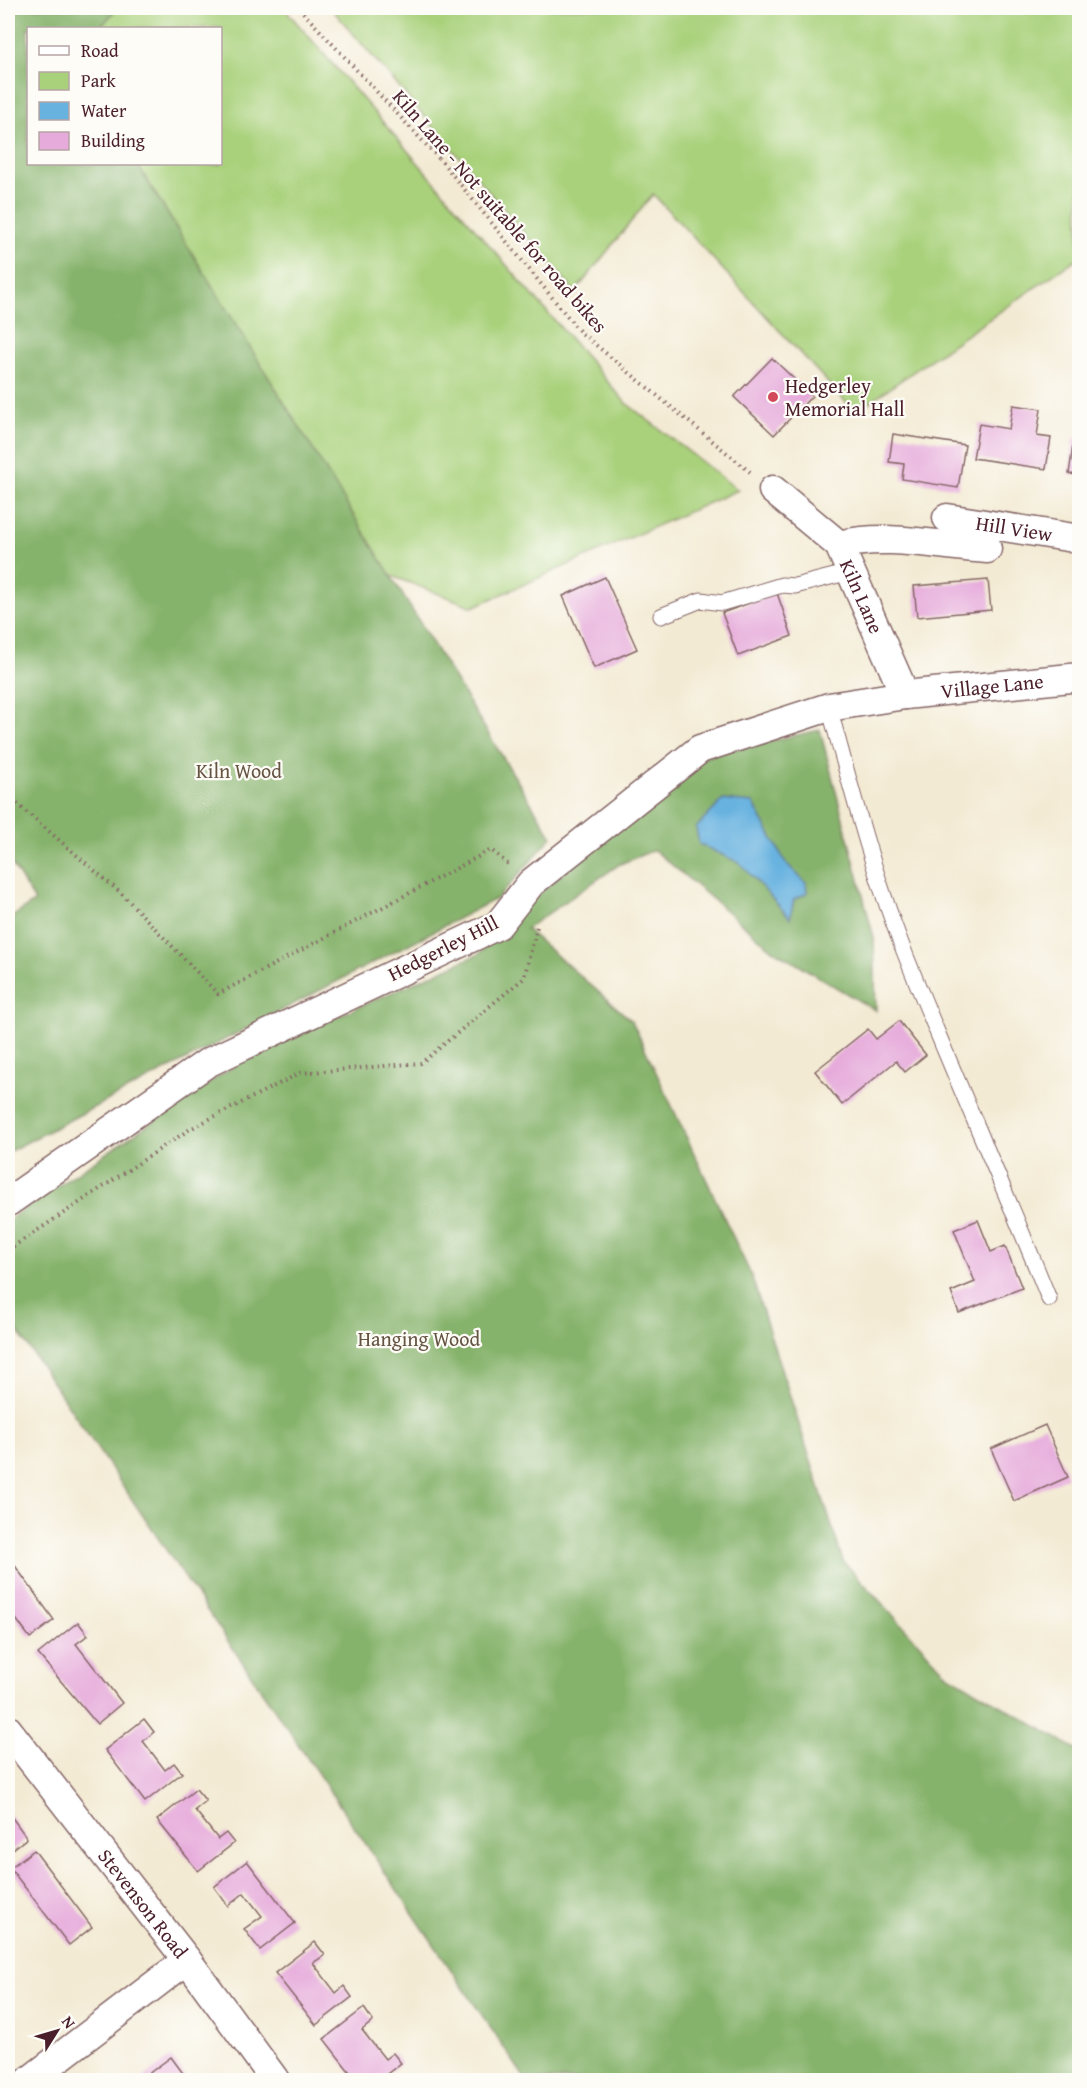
<svg xmlns="http://www.w3.org/2000/svg" width="1087" height="2088" viewBox="0 0 1087 2088" font-family="'Gentium Book Plus',serif">
	<style>
		.green { fill: #a9d17c; stroke: #7a7854; stroke-width: 1.5 }
		.forest { fill: #86b36c; stroke: #68694c; stroke-width: 1.5 }
		.water { fill: #68b2e0; stroke: #596886; stroke-width: 1.5 }
		.building { fill: #e6abdb }
		.lines { fill: none; stroke-linecap: round; stroke-linejoin: round }
		.service-casing { stroke: #856666; stroke-width: 17 }
		.minor-casing { stroke: #856666; stroke-width: 31 }
		.path { stroke: #856666; stroke-width: 4; stroke-dasharray: 1.5 4.5; stroke-linecap: butt }
		.service { stroke: #fff; stroke-width: 15 }
		.minor { stroke: #fff; stroke-width: 28 }
		.poi-dot { fill: #d1495b; stroke: #fdfcf7; stroke-width: 2 }
		.labels { text-anchor: middle; stroke-width: 4.5; stroke-linejoin: round; paint-order: stroke }
		.street-label { font-size: 20px; fill: #4a1f2b; stroke: #fdfcf7 }
		.poi-label { font-size: 20px; fill: #4a1f2b; stroke: #fdfcf7; text-anchor: start }
		.park-label { font-size: 20px; fill: #665443; stroke: #fdfcf7 }
	</style>
	<rect width="100%" height="100%" fill="#fdfcf7"/>
	<filter id="ink" filterUnits="userSpaceOnUse"><feTurbulence type="fractalNoise" baseFrequency=".0167" numOctaves="2"/><feDisplacementMap in="SourceGraphic" scale="12" xChannelSelector="R" yChannelSelector="G"/><feConvolveMatrix kernelMatrix="1 2 1 2 8 2 1 2 1" color-interpolation-filters="sRGB"/></filter>
	<filter id="wash" filterUnits="userSpaceOnUse"><feTurbulence type="fractalNoise" baseFrequency=".008" numOctaves="4" result="noise"/><feDisplacementMap in="SourceGraphic" scale="24" xChannelSelector="R" yChannelSelector="G"/><feGaussianBlur stdDeviation="1.35" result="paint"/><feColorMatrix in="noise" values="0 0 0 0 0 0 0 0 0 0 0 0 0 0 0 0 0 1.4 0 .05"/><feComposite in="paint" operator="in"/></filter>
	<g filter="url(#wash)">
		<rect width="100%" height="100%" fill="#f3ead3"/>
		<g class="green">
			<path d="M118,8H284L626,403L738,490L473,607L389,575L137,164H220V28H99Z"/>
			<path d="M331,8H1079V257L855,412L653,194L575,292Z"/>
		</g>
		<g class="forest">
			<path d="M8,8H118L99,28H28V164H137L552,837L498,898L8,1152V920L35,901L8,858Z"/>
			<path d="M820,730L874,938L876,1011L773,950L654,850L620,864L526,929L632,1021L751,1275L843,1561L947,1674L1079,1751V2080H526L8,1317V1220L252,1054L479,954L520,910L698,757Z"/>
		</g>
		<path class="water" d="M723,800L753,803L786,863L806,883L807,893L794,899L790,918L740,863L699,844L696,828Z"/>
		<g id="blocks">
			<g class="building">
				<path d="M772,358L812,396L774,435L734,397Z"/>
				<path d="M1013,405L1041,409L1037,436L1051,438L1046,469L973,458L979,424L1009,429Z"/>
				<path d="M893,434L965,445L958,488L902,479L904,464L889,462Z"/>
				<path d="M1074,438L1080,439V475L1069,474Z"/>
				<path d="M605,577L637,649L594,668L563,596Z"/>
				<path d="M988,580L991,610L917,617L914,586Z"/>
				<path d="M777,593L792,636L738,656L722,613Z"/>
				<path d="M899,1021L926,1055L905,1072L896,1061L842,1105L815,1071L868,1029L876,1039Z"/>
				<path d="M978,1220L991,1252L1005,1246L1022,1288L959,1313L951,1292L975,1282L954,1230Z"/>
				<path d="M1045,1425L1068,1477L1014,1501L991,1449Z"/>
				<path d="M8,1556L54,1620L30,1638L8,1608Z"/>
				<path d="M78,1622L88,1635L76,1644L122,1703L97,1724L38,1654Z"/>
				<path d="M144,1719L154,1732L143,1741L165,1770L174,1763L182,1773L145,1802L105,1750Z"/>
				<path d="M196,1789L206,1801L195,1810L218,1839L226,1833L234,1843L198,1871L157,1820Z"/>
				<path d="M8,1812L27,1838L8,1853Z"/>
				<path d="M34,1850L92,1927L69,1945L10,1868Z"/>
				<path d="M247,1861L295,1923L260,1950L244,1929L262,1916L244,1893L228,1906L214,1887Z"/>
				<path d="M315,1942L325,1955L313,1963L336,1993L344,1986L352,1997L316,2025L275,1973Z"/>
				<path d="M364,2008L373,2021L362,2030L385,2059L393,2053L401,2063L379,2080H356L324,2039Z"/>
				<path d="M171,2057L188,2080H140Z"/>
			</g>
		</g>
	</g>
	<g filter="url(#ink)">
		<use href="#blocks" fill-opacity="0" stroke="#856666" stroke-width="1.5"/>
		<g class="lines">
			<defs>
				<g id="service">
					<path d="M661,616L701,600L722,603L782,585L795,586L850,572"/>
					<path d="M829,707C851,787 872,869 902,946C949,1065 1002,1181 1049,1299"/>
				</g>
				<g id="minor">
					<path id="s1" d="M773,490L839,545L905,695"/>
					<path id="s2" d="M947,518L1080,539"/>
					<path d="M839,545C886,533 939,546 987,549"/>
					<path id="s3" d="M8,1202L207,1063L498,925L531,883L700,749L829,707L905,695L1080,677"/>
					<path id="s4" d="M8,1730L187,1960L275,2080"/>
					<path d="M30,2080L187,1960"/>
				</g>
			</defs>
			<use href="#service" class="service-casing"/>
			<use href="#minor" class="minor-casing"/>
			<g class="path">
				<path d="M299,8L443,163L580,332L750,472"/>
				<path d="M8,796L124,896L218,994L491,850L508,864"/>
				<path d="M8,1250L190,1129L300,1073L421,1063L524,978L537,927"/>
			</g>
			<use href="#service" class="service"/>
			<use href="#minor" class="minor"/>
		</g>
	</g>
	<circle class="poi-dot" cx="773" cy="397" r="6"/>
	<g class="labels">
		<g class="street-label">
			<text transform="translate(500 211) rotate(49)" y="7">Kiln Lane - Not suitable for road bikes</text>
			<text dy="7" stroke="none"><textPath href="#s2" startOffset="68">Hill View</textPath></text>
			<text dy="7" stroke="none"><textPath href="#s1" startOffset="142">Kiln Lane</textPath></text>
			<text dy="7" stroke="none"><textPath href="#s3" startOffset="1134">Village Lane</textPath></text>
			<text transform="translate(443 948) rotate(-27)" y="7">Hedgerley Hill</text>
			<text dy="7" stroke="none"><textPath href="#s4" startOffset="220">Stevenson Road</textPath></text>
		</g>
		<g class="poi-label">
			<text x="785" y="393">Hedgerley<tspan x="785" dy="23">Memorial Hall</tspan></text>
		</g>
		<g class="park-label">
			<text x="239" y="778">Kiln Wood</text>
			<text x="419" y="1346">Hanging Wood</text>
		</g>
	</g>
	<rect width="1087" height="2088" fill="none" stroke="#fdfcf7" stroke-width="30"/>
	<rect x="27" y="27" width="195" height="138" fill="#fdfcf7" stroke="#b5a4a5" stroke-width="1.5"/>
	<rect x="39" y="46" width="30" height="9" fill="#ffffff" stroke="#b5a4a5" stroke-width="1.5"/>
	<text x="81" y="57" font-size="18" fill="#4a1f2b">Road</text>
	<rect x="39" y="72" width="30" height="18" fill="#a9d17c" stroke="#b5a4a5" stroke-width="1.5"/>
	<text x="81" y="87" font-size="18" fill="#4a1f2b">Park</text>
	<rect x="39" y="102" width="30" height="18" fill="#68b2e0" stroke="#b5a4a5" stroke-width="1.5"/>
	<text x="81" y="117" font-size="18" fill="#4a1f2b">Water</text>
	<rect x="39" y="132" width="30" height="18" fill="#e6abdb" stroke="#b5a4a5" stroke-width="1.5"/>
	<text x="81" y="147" font-size="18" fill="#4a1f2b">Building</text>
	<g transform="translate(57 2031) rotate(53)" stroke="#fdfcf7" stroke-width="4.5" paint-order="stroke">
	<path d="M0-4.5L10 22L0 15L-10 22Z" fill="#4a1f2b"/>
	<text y="-9" font-size="16" font-weight="bold" text-anchor="middle" fill="#4a1f2b">N</text>
	</g>
</svg>
